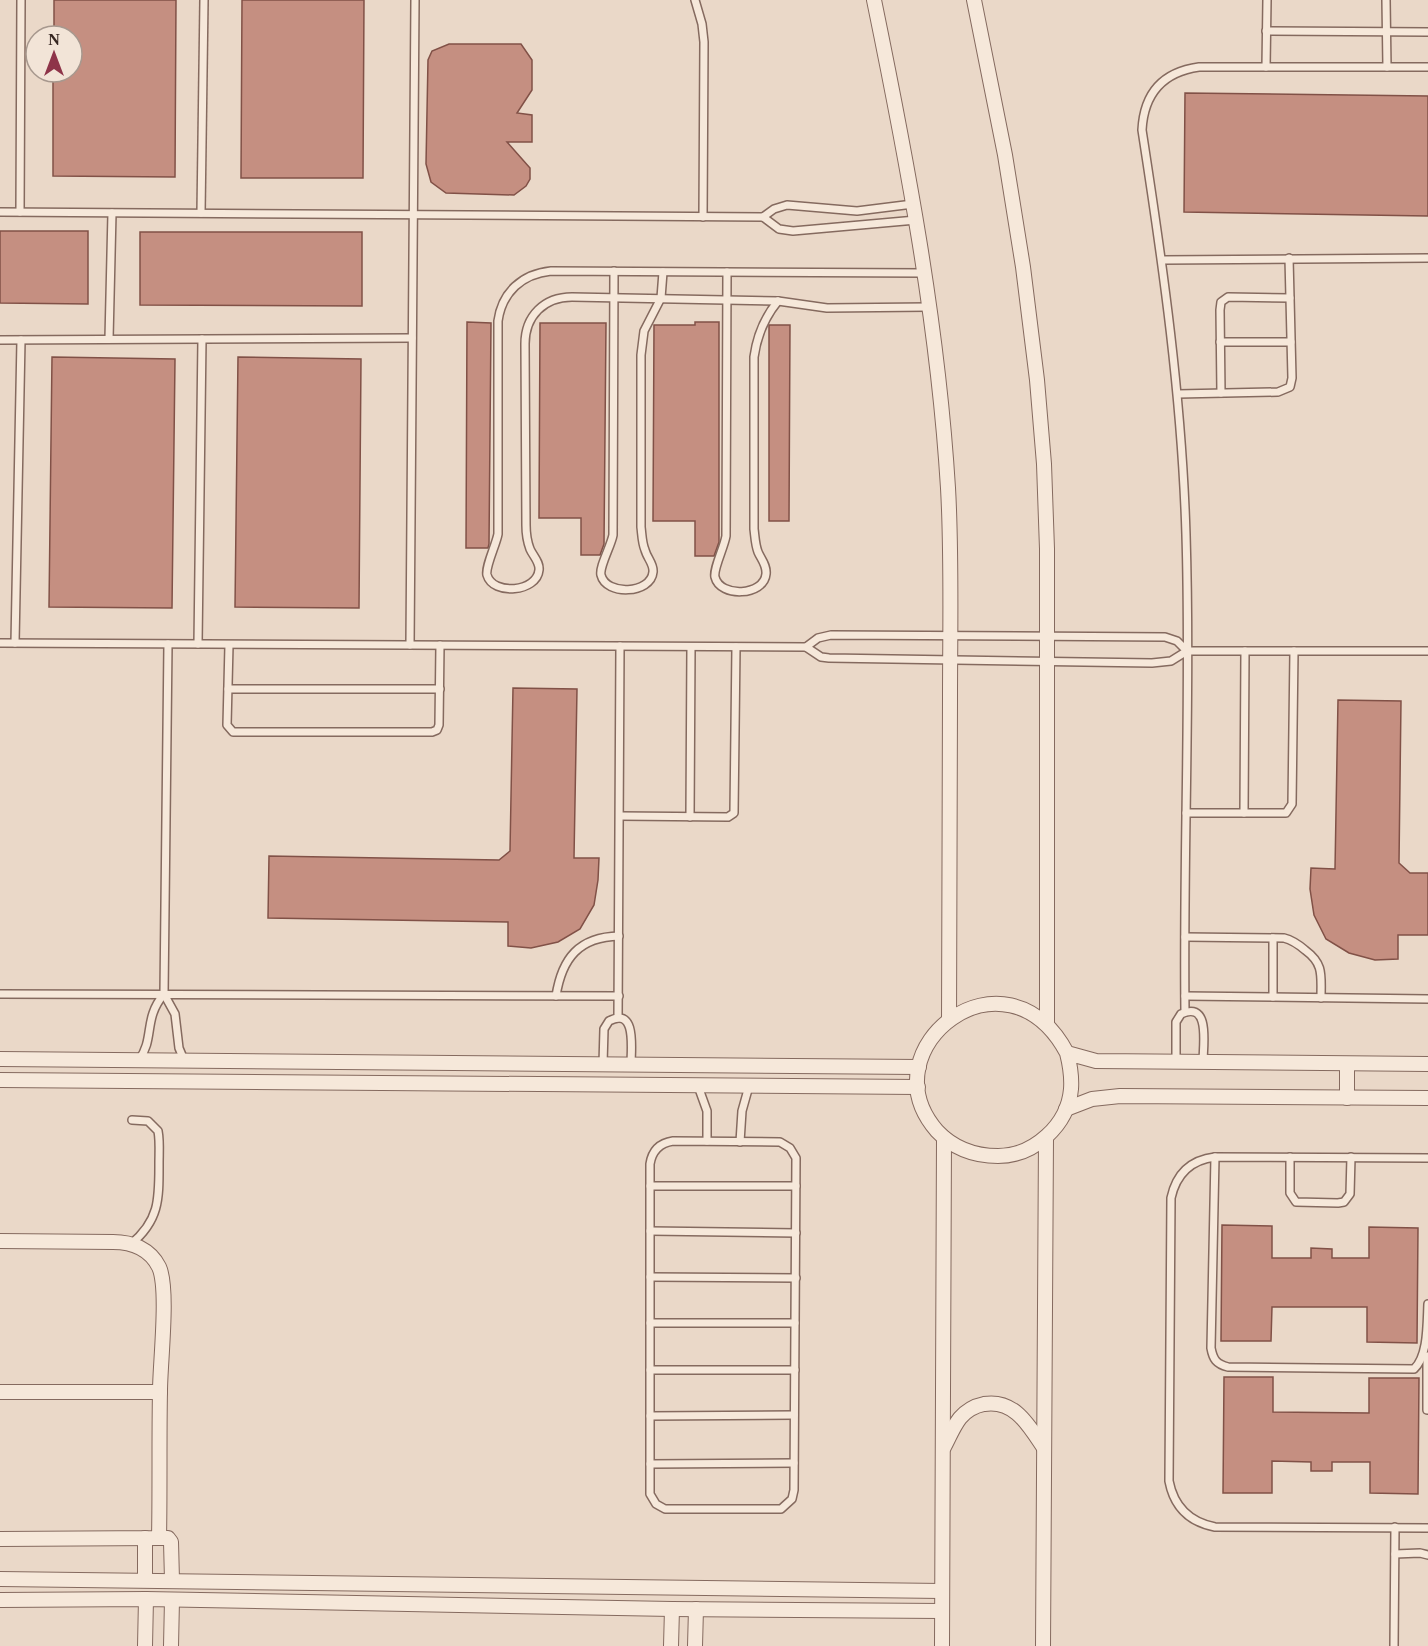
<svg xmlns="http://www.w3.org/2000/svg" width="1428" height="1646" viewBox="0 0 1428 1646" font-family="'Times New Roman',serif">
	<style>
		.building { fill: #c58f81; stroke: #815147; stroke-width: 1.5 }
		.lines { fill: none; stroke-linecap: round; stroke-linejoin: round }
		.lane-casing { stroke: #856a5f; stroke-width: 10 }
		.street-casing { stroke: #856a5f; stroke-width: 16 }
		.lane { stroke: #f6e8da; stroke-width: 7 }
		.street { stroke: #f6e8da; stroke-width: 14 }
	</style>
	<rect width="100%" height="100%" fill="#ead8c8"/>
	<g class="building">
		<path d="M54,0H176L175,177L53,176V72H72V36H54Z"/>
		<path d="M242,0H364L363,178H241Z"/>
		<path d="M449,44H521L532,60V90L517,113L532,115V142H507L530,168V179L526,186L514,195L446,193L431,182L426,164L428,60L432,51Z"/>
		<path d="M1185,93L1428,96V216L1184,212Z"/>
		<path d="M0,231H88V304L0,303Z"/>
		<path d="M140,232H362V306L140,305Z"/>
		<path d="M467,322L491,323L489,544L488,548H466Z"/>
		<path d="M695,322H719V542L714,556H695V521H653L654,325H695Z"/>
		<path d="M540,323H606L604,544L600,555H581V518H539Z"/>
		<path d="M769,325H790L789,521H769Z"/>
		<path d="M52,357L175,359L172,608L49,607Z"/>
		<path d="M238,357L361,359L359,608L235,607Z"/>
		<path d="M513,688L577,689L574,858H599L598,880L594,905L580,929L558,942L531,948L508,946V922L268,918L269,856L499,860L510,851Z"/>
		<path d="M1338,700L1401,701L1399,863L1410,873H1428V935H1398V959L1375,960L1349,953L1326,939L1314,915L1310,889L1311,868L1335,869Z"/>
		<path d="M1222,1225L1272,1226V1258H1311V1248L1332,1249V1258H1369V1227L1418,1228L1417,1343L1367,1342V1307H1272L1271,1341H1221Z"/>
		<path d="M1224,1377H1273V1412L1369,1413V1378H1419L1418,1494L1370,1493V1462H1332V1471H1311V1462L1272,1461V1493H1223Z"/>
	</g>
	<g class="lines">
		<defs>
			<g id="lane">
				<path d="M695,0L702,24L704,42L703,217"/>
				<path d="M1386,0L1387,67"/>
				<path d="M1266,31L1428,32"/>
				<path d="M1266,67L1267,0"/>
				<path d="M0,212L763,217L774,209L787,205L857,211L913,204"/>
				<path d="M20,212L21,0"/>
				<path d="M201,213L204,0"/>
				<path d="M763,217L779,229L793,231L916,220"/>
				<path d="M1163,260L1428,258"/>
				<path d="M614,271L613,535C611,546 599,567 601,575C606,596 651,594 653,572C654,564 647,558 645,550C642,543 642,535 641,527V355L644,331L661,298L663,272"/>
				<path d="M727,272L726,536C724,548 713,569 715,577C720,598 764,596 766,574C767,565 761,559 758,552C755,544 755,536 754,529V357C757,335 764,318 778,301"/>
				<path d="M924,273L551,271C522,274 502,292 498,321V534C496,545 485,567 487,575C493,596 537,592 539,570C540,562 533,556 530,549C527,541 526,533 526,525L525,344C525,316 544,297 572,297L778,301L827,308L928,307"/>
				<path d="M109,339L112,213"/>
				<path d="M0,340L412,338"/>
				<path d="M1220,342H1291"/>
				<path d="M1221,393L1220,310L1221,302L1228,297L1290,298"/>
				<path d="M1178,394L1278,392L1290,387L1292,378L1289,258"/>
				<path d="M0,643L806,647L821,657L829,658L1152,663L1171,661L1187,651H1428"/>
				<path d="M15,643L21,340"/>
				<path d="M168,644L164,994L175,1014L179,1048L184,1060"/>
				<path d="M198,644L202,339"/>
				<path d="M229,645L227,725L233,732H432L437,730L439,725L440,645"/>
				<path d="M410,645L415,0"/>
				<path d="M806,647L818,638L831,635L1165,637L1177,641L1187,651"/>
				<path d="M228,689H440"/>
				<path d="M1186,813H1286L1292,804L1294,651"/>
				<path d="M1244,813L1245,651"/>
				<path d="M620,816L728,817L734,813L736,647"/>
				<path d="M690,817L691,647"/>
				<path d="M1185,937L1284,938C1292,940 1298,944 1305,950C1324,964 1321,975 1321,998"/>
				<path d="M0,994L619,996"/>
				<path d="M556,996C562,958 579,937 619,936"/>
				<path d="M1185,996L1428,999"/>
				<path d="M1273,997V938"/>
				<path d="M1185,1012C1183,853 1191,694 1186,535C1182,399 1163,265 1142,130C1144,93 1163,72 1199,67H1428"/>
				<path d="M618,1018L620,646"/>
				<path d="M139,1060C155,1038 143,1019 164,994"/>
				<path d="M1176,1063V1022L1181,1014C1211,1000 1203,1046 1203,1062"/>
				<path d="M603,1064L604,1029L609,1021C637,1006 631,1050 631,1064"/>
				<path d="M698,1086L707,1111V1141"/>
				<path d="M673,1141L780,1142L790,1148L796,1158L794,1490L792,1499L781,1509H665L656,1504L650,1494V1164C652,1151 660,1143 673,1141Z"/>
				<path d="M740,1142L742,1111L749,1086"/>
				<path d="M1215,1157L1211,1348C1213,1359 1216,1364 1228,1367L1414,1369C1428,1356 1427,1325 1428,1304"/>
				<path d="M1290,1157V1193L1296,1202L1338,1203L1344,1202L1350,1194L1351,1157"/>
				<path d="M1428,1158L1215,1157C1190,1160 1176,1175 1171,1198L1169,1481C1174,1507 1189,1522 1215,1527L1428,1528"/>
				<path d="M650,1186H796"/>
				<path d="M650,1231L796,1233"/>
				<path d="M131,1244C160,1220 159,1198 159,1163C159,1153 160,1141 158,1131L148,1121L132,1120"/>
				<path d="M650,1277L796,1278"/>
				<path d="M650,1323H795"/>
				<path d="M1427,1356V1410"/>
				<path d="M650,1370H795"/>
				<path d="M650,1416L794,1415"/>
				<path d="M650,1464L794,1463"/>
				<path d="M1395,1554L1420,1553L1428,1555"/>
				<path d="M1394,1646L1395,1527"/>
			</g>
			<g id="street">
				<path d="M874,0C907,161 938,324 948,488C952,558 950,629 950,699C950,806 950,912 949,1018"/>
				<path d="M974,0L1005,155L1023,267L1037,380L1044,464L1047,549V1023"/>
				<path d="M1067,1053C1070,1065 1072,1076 1071,1089C1068,1125 1034,1156 998,1156C974,1156 953,1148 937,1131C865,1048 1006,939 1067,1053L1096,1061L1428,1064"/>
				<path d="M0,1059L919,1067"/>
				<path d="M1347,1064V1098"/>
				<path d="M0,1080L918,1087"/>
				<path d="M1066,1109L1092,1099L1120,1096L1428,1098"/>
				<path d="M0,1241L113,1242C132,1242 150,1249 159,1267C169,1289 160,1363 160,1391C159,1440 160,1489 159,1538L0,1539"/>
				<path d="M0,1392H160"/>
				<path d="M944,1447C949,1438 953,1427 960,1418C966,1411 974,1406 984,1404C1015,1399 1029,1426 1044,1448"/>
				<path d="M145,1538V1580"/>
				<path d="M159,1538H168L171,1542L172,1580"/>
				<path d="M0,1579L942,1591"/>
				<path d="M0,1600L146,1599L672,1609L942,1611"/>
				<path d="M145,1646L146,1599"/>
				<path d="M171,1646L172,1600"/>
				<path d="M671,1646L672,1609"/>
				<path d="M695,1646L696,1609"/>
				<path d="M942,1646L944,1138"/>
				<path d="M1043,1646L1046,1138"/>
			</g>
		</defs>
		<use href="#lane" class="lane-casing"/>
		<use href="#street" class="street-casing"/>
		<use href="#lane" class="lane"/>
		<use href="#street" class="street"/>
	</g>
	<g transform="translate(54 54)"><circle r="28" fill="#f2e4d7" stroke="#a7988e" stroke-width="1.5"/>
	<path d="M0-4.5L10 22L0 15L-10 22Z" fill="#8e3449"/>
	<text y="-9" font-size="16" font-weight="bold" text-anchor="middle" fill="#362621">N</text>
	</g>
</svg>
